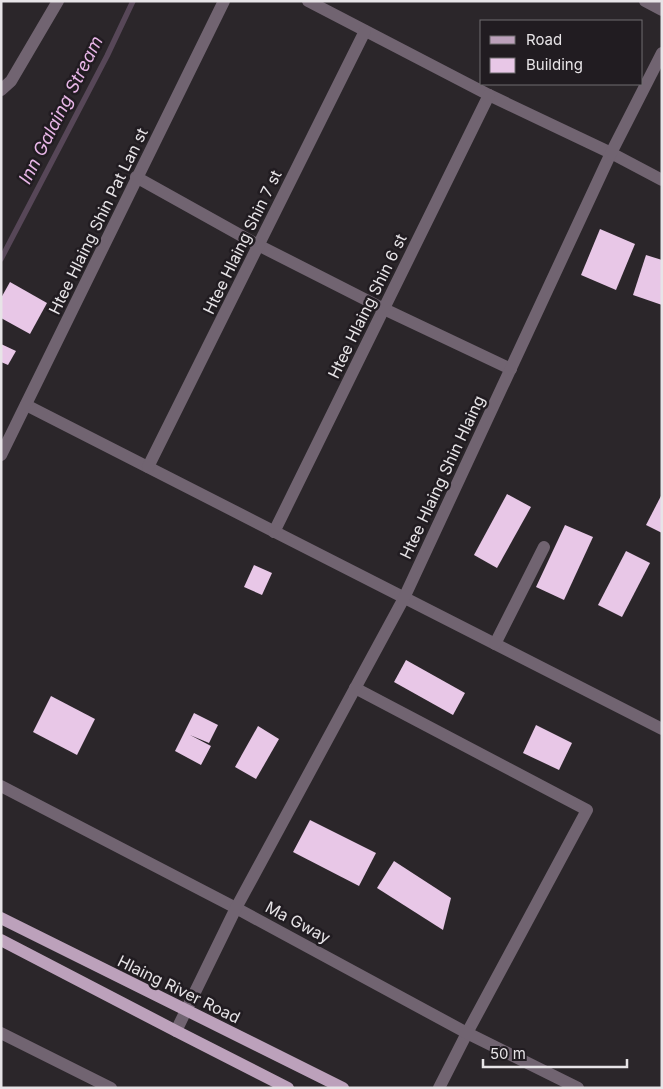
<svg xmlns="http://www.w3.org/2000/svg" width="663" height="1089" viewBox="0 0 663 1089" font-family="Inter,sans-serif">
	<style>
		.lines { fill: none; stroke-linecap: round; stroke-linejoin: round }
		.stream { stroke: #574758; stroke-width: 5.5 }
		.building { fill: #e8c7e7 }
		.street { stroke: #716471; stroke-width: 12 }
		.primary { stroke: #bca1bb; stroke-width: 12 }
		.labels { text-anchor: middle; stroke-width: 5; stroke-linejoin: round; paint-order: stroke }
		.street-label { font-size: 16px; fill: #e7e4e7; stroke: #211c21 }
		.water-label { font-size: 18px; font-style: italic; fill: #e8b6e7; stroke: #211c21 }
	</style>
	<rect width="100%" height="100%" fill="#2b262a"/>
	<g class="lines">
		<path class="stream" d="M1,259L107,56L133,1"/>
	</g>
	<g class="building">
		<path d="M600,229L635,244L616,290L581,275Z"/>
		<path d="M646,255L662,260V305L633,295Z"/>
		<path d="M10,282L47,303L30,334L1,318V298Z"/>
		<path d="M1,344L16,351L8,365L1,362Z"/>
		<path d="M507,494L531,507L497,568L474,555Z"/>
		<path d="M662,494V533L646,525Z"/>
		<path d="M565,525L593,537L564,600L536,587Z"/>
		<path d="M626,551L650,563L622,617L598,605Z"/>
		<path d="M254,565L272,573L262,595L244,587Z"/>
		<path d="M406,660L465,693L453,715L394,682Z"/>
		<path d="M51,696L95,719L77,755L33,732Z"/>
		<path d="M194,713L218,725L209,743L190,735L211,746L201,765L175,751Z"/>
		<path d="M536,725L572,743L559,770L523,753Z"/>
		<path d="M258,726L279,739L256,779L235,767Z"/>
		<path d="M310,820L376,853L359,886L293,852Z"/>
		<path d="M394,861L451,898L443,930L377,888Z"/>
	</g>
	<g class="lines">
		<g class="street">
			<path d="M308,1L489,95L611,153L662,180"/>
			<path d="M645,1L662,10"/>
			<path d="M1,90L11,81L58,1"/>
			<path d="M136,177L258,245L384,309L511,369"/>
			<path d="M26,405L662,729"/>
			<path d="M1,455L224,1"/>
			<path d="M148,467L365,31"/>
			<path d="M274,532L489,95"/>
			<path d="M495,644L544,547"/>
			<path d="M355,688L587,810L467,1033L439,1088"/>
			<path d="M1,786L236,908L467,1033L578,1088"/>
			<path d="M176,1031L236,908L404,598L611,153L662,53"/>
			<path d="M1,1033L111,1088"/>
		</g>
		<g class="primary">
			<path d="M1,918L343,1088"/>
			<path d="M1,940L176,1031L288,1088"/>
		</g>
	</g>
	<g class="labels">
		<g class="street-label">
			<text transform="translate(98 221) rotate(-64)" y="6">Htee Hlaing Shin Pat Lan st</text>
			<text transform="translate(242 242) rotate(-64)" y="6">Htee Hlaing Shin 7 st</text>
			<text transform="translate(367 306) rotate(-64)" y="6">Htee Hlaing Shin 6 st</text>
			<text transform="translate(442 477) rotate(-65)" y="6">Htee Hlaing Shin Hlaing</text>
			<text transform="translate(298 922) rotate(28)" y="6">Ma Gway</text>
			<text transform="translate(179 989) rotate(26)" y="6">Hlaing River Road</text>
		</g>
		<g class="water-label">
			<text transform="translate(61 110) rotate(-63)" y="6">Inn Galaing Stream</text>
		</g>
	</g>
	<rect width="663" height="1089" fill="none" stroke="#e7e4e7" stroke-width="5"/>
	<rect x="480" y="20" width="162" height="65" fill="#211c21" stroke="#706c70"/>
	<rect x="490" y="36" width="25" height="8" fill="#bca1bb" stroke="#706c70"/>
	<text x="526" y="45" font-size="15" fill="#e7e4e7">Road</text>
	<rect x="490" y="58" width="25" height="15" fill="#e8c7e7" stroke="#706c70"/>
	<text x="526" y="70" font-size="15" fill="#e7e4e7">Building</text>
	<path d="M483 1059v8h144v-8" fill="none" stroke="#e7e4e7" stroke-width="2.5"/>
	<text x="490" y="1059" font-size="15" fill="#e7e4e7" stroke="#211c21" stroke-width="4" paint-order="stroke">50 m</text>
</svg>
